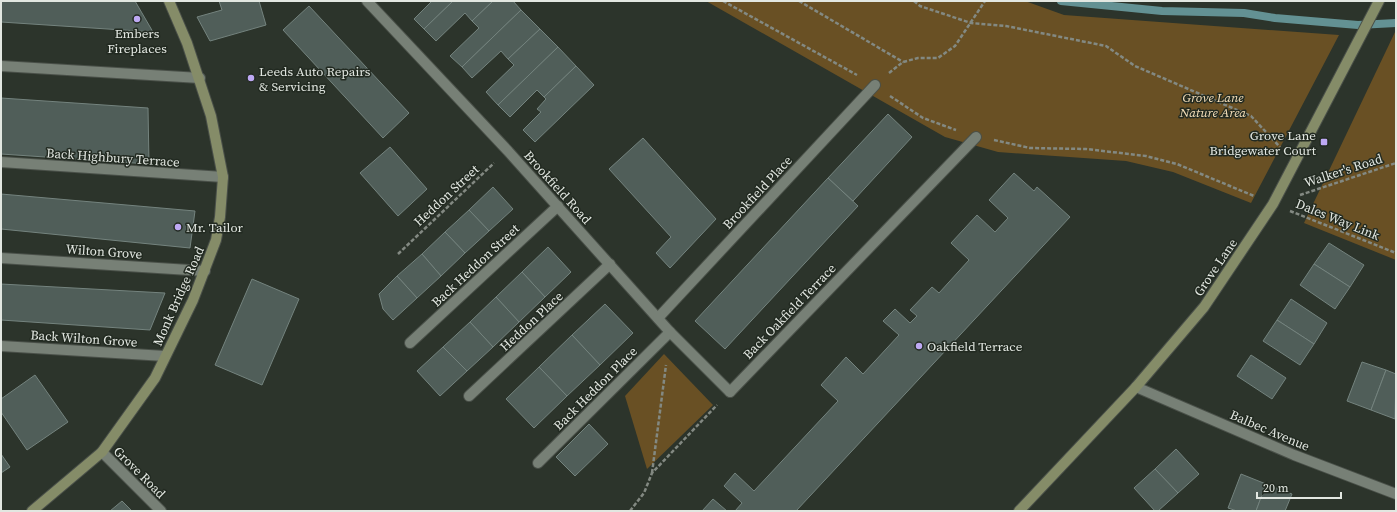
<svg xmlns="http://www.w3.org/2000/svg" width="1397" height="512" viewBox="0 0 1397 512" font-family="'Source Serif 4',serif">
	<style>
		.green { fill: #695024 }
		.lines { fill: none; stroke-linecap: round; stroke-linejoin: round }
		.stream { stroke: #639193; stroke-width: 8 }
		.building { fill: #505e59; stroke: #74837e }
		.lane-casing { stroke: #4a5049; stroke-width: 12 }
		.street-casing { stroke: #4a5049; stroke-width: 12 }
		.secondary-casing { stroke: #4a5049; stroke-width: 12 }
		.path { stroke: #838982; stroke-width: 2.5; stroke-dasharray: 4 2; stroke-linecap: butt }
		.lane { stroke: #778076; stroke-width: 10 }
		.street { stroke: #778076; stroke-width: 10 }
		.secondary { stroke: #858c68; stroke-width: 10 }
		.poi-dot { fill: #bea9f4; stroke: #222a21; stroke-width: 1.5 }
		.labels { text-anchor: middle; stroke-width: 3; stroke-linejoin: round; paint-order: stroke }
		.poi-label { font-size: 13px; fill: #e2e7e1; stroke: #222a21; text-anchor: start }
		.park-label { font-size: 13px; font-style: italic; fill: #f7e0ba; stroke: #222a21 }
		.street-label { font-size: 13px; fill: #e2e7e1; stroke: #222a21 }
	</style>
	<rect width="100%" height="100%" fill="#2c342b"/>
	<g class="green">
		<path d="M706,1H1025L1064,15L1339,35L1251,203L1173,172L1126,161L998,152L945,137Z"/>
		<path d="M1396,30V260L1304,223Z"/>
		<path d="M664,354L713,405L647,469L625,396Z"/>
	</g>
	<g class="lines">
		<path class="stream" d="M1061,1L1162,11L1244,13L1275,18L1358,25L1396,23"/>
	</g>
	<g class="building">
		<path d="M1,1H135L153,32L1,22Z"/>
		<path d="M219,1H259L266,25L210,41L197,17L222,10Z"/>
		<path d="M432,1H453L424,29L414,19Z"/>
		<path d="M453,1H493L472,21L465,13L436,41L424,29Z"/>
		<path d="M493,1H513L521,10L462,67L450,56L479,28L472,21Z"/>
		<path d="M309,6L409,113L383,138L283,30Z"/>
		<path d="M521,10L540,29L508,59L501,51L472,78L462,67Z"/>
		<path d="M540,29L558,47L498,105L486,92L514,65L508,59Z"/>
		<path d="M558,47L576,66L544,97L537,90L510,117L498,105Z"/>
		<path d="M576,66L594,85L535,142L523,130L541,112L537,109L546,99L544,97Z"/>
		<path d="M1,98L148,108L149,164L1,154Z"/>
		<path d="M888,114L912,137L853,201L828,178Z"/>
		<path d="M643,138L716,219L670,268L656,253L671,237L609,169Z"/>
		<path d="M390,147L427,189L398,216L360,173Z"/>
		<path d="M1014,173L1034,191L1037,187L1070,217L796,511H735L742,503L724,486L735,473L754,491L838,401L821,385L846,357L863,374L899,335L883,321L895,309L910,323L917,316L910,310L932,287L939,293L969,260L951,243L977,215L995,232L1008,218L989,200Z"/>
		<path d="M828,178L858,206L725,349L695,321Z"/>
		<path d="M493,187L513,209L489,231L469,210Z"/>
		<path d="M1,194L195,211L190,248L1,229Z"/>
		<path d="M469,210L489,231L465,253L445,232Z"/>
		<path d="M445,232L465,253L441,276L422,254Z"/>
		<path d="M1329,243L1364,265L1350,287L1314,264Z"/>
		<path d="M548,247L571,272L545,297L522,272Z"/>
		<path d="M422,254L441,276L417,298L397,276Z"/>
		<path d="M1314,264L1350,287L1335,309L1300,285Z"/>
		<path d="M522,272L545,297L519,322L496,297Z"/>
		<path d="M397,276L417,298L393,320L383,309L379,294Z"/>
		<path d="M252,279L299,299L262,385L215,365Z"/>
		<path d="M1,284L165,293L150,330L1,320Z"/>
		<path d="M496,297L519,322L493,347L470,322Z"/>
		<path d="M1291,299L1327,323L1314,344L1277,320Z"/>
		<path d="M605,304L633,333L600,365L572,335Z"/>
		<path d="M1277,320L1314,344L1300,365L1263,341Z"/>
		<path d="M470,322L493,347L467,371L443,347Z"/>
		<path d="M572,335L600,365L567,396L539,367Z"/>
		<path d="M443,347L467,371L440,396L417,371Z"/>
		<path d="M1251,355L1286,378L1272,399L1237,376Z"/>
		<path d="M1362,362L1386,370L1371,410L1347,401Z"/>
		<path d="M539,367L567,396L534,428L506,399Z"/>
		<path d="M1386,370L1396,374L1395,419L1371,410Z"/>
		<path d="M35,375L68,422L27,450L1,412V399Z"/>
		<path d="M589,424L608,444L575,476L556,457Z"/>
		<path d="M1176,449L1199,474L1178,493L1155,469Z"/>
		<path d="M1,454L10,467L1,473Z"/>
		<path d="M1155,469L1178,493L1158,511H1155L1134,488Z"/>
		<path d="M1241,474L1266,484L1256,511H1237L1228,508Z"/>
		<path d="M1266,484L1292,494L1285,511H1256Z"/>
		<path d="M713,499L727,511H702Z"/>
		<path d="M122,501L132,511H110Z"/>
	</g>
	<g class="lines">
		<defs>
			<g id="lane">
				<path d="M1,162L223,177"/>
				<path d="M410,343L558,206"/>
				<path d="M1,346L165,356"/>
				<path d="M730,392L976,137"/>
				<path d="M538,463L670,332"/>
			</g>
			<g id="street">
				<path d="M367,1L508,151L670,332L730,392"/>
				<path d="M1,66L200,78"/>
				<path d="M1,258L205,271"/>
				<path d="M658,318L875,85"/>
				<path d="M1136,387L1294,455L1396,494"/>
				<path d="M469,396L610,264"/>
				<path d="M102,452L161,511"/>
			</g>
			<g id="secondary">
				<path d="M32,511L102,452L155,378L193,300L216,240L220,217L223,177L211,116L187,43L169,1"/>
				<path d="M1019,511L1136,387L1204,307L1273,204L1379,1"/>
			</g>
		</defs>
		<use href="#lane" class="lane-casing"/>
		<use href="#street" class="street-casing"/>
		<use href="#secondary" class="secondary-casing"/>
		<g class="path">
			<path d="M723,1L857,75"/>
			<path d="M799,1L903,62"/>
			<path d="M914,1L920,6L971,23L1006,26L1106,46L1135,66L1251,116L1280,147"/>
			<path d="M889,73L903,62L918,58H938L955,46L985,1"/>
			<path d="M890,96L923,118L956,130"/>
			<path d="M994,140L1030,148L1086,149L1146,156L1177,164L1254,196"/>
			<path d="M1300,195L1396,163"/>
			<path d="M1290,211L1396,253"/>
			<path d="M398,254L494,163"/>
			<path d="M652,473L666,365"/>
			<path d="M630,511L644,493L652,473L717,405"/>
		</g>
		<use href="#lane" class="lane"/>
		<use href="#street" class="street"/>
		<use href="#secondary" class="secondary"/>
	</g>
	<g class="poi-dot">
		<circle cx="137" cy="19" r="4"/>
		<circle cx="251" cy="78" r="4"/>
		<rect x="1320" y="138" width="8" height="8" rx="2"/>
		<circle cx="178" cy="227" r="4"/>
		<circle cx="919" cy="346" r="4"/>
	</g>
	<g class="labels">
		<g class="poi-label">
			<text x="137" y="38" text-anchor="middle">Embers<tspan x="137" dy="15">Fireplaces</tspan></text>
			<text x="259" y="76">Leeds Auto Repairs<tspan x="259" dy="15">&amp; Servicing</tspan></text>
			<text x="1316" y="140" text-anchor="end">Grove Lane<tspan x="1316" dy="15">Bridgewater Court</tspan></text>
			<text x="186" y="232">Mr. Tailor</text>
			<text x="927" y="351">Oakfield Terrace</text>
		</g>
		<g class="park-label">
			<text x="1213" y="102">Grove Lane<tspan x="1213" dy="15">Nature Area</tspan></text>
		</g>
		<g class="street-label">
			<text transform="translate(113 157) rotate(4)" y="5">Back Highbury Terrace</text>
			<text transform="translate(1343 170) rotate(-18)" y="5">Walker's Road</text>
			<text transform="translate(558 187) rotate(48)" y="5">Brookfield Road</text>
			<text transform="translate(757 192) rotate(-47)" y="5">Brookfield Place</text>
			<text transform="translate(446 195) rotate(-43)" y="5">Heddon Street</text>
			<text transform="translate(1338 219) rotate(22)" y="5">Dales Way Link</text>
			<text transform="translate(104 251) rotate(4)" y="5">Wilton Grove</text>
			<text transform="translate(475 265) rotate(-43)" y="5">Back Heddon Street</text>
			<text transform="translate(1215 267) rotate(-56)" y="5">Grove Lane</text>
			<text transform="translate(178 296) rotate(-66)" y="5">Monk Bridge Road</text>
			<text transform="translate(789 311) rotate(-46)" y="5">Back Oakfield Terrace</text>
			<text transform="translate(531 321) rotate(-43)" y="5">Heddon Place</text>
			<text transform="translate(84 338) rotate(4)" y="5">Back Wilton Grove</text>
			<text transform="translate(595 388) rotate(-45)" y="5">Back Heddon Place</text>
			<text transform="translate(1270 430) rotate(23)" y="5">Balbec Avenue</text>
			<text transform="translate(140 472) rotate(45)" y="5">Grove Road</text>
		</g>
	</g>
	<rect width="1397" height="512" fill="none" stroke="#e2e7e1" stroke-width="4"/>
	<path d="M1257 492v6h84v-6" fill="none" stroke="#e2e7e1" stroke-width="2"/>
	<text x="1263" y="492" font-size="12" fill="#e2e7e1" stroke="#222a21" stroke-width="3" paint-order="stroke">20 m</text>
</svg>
